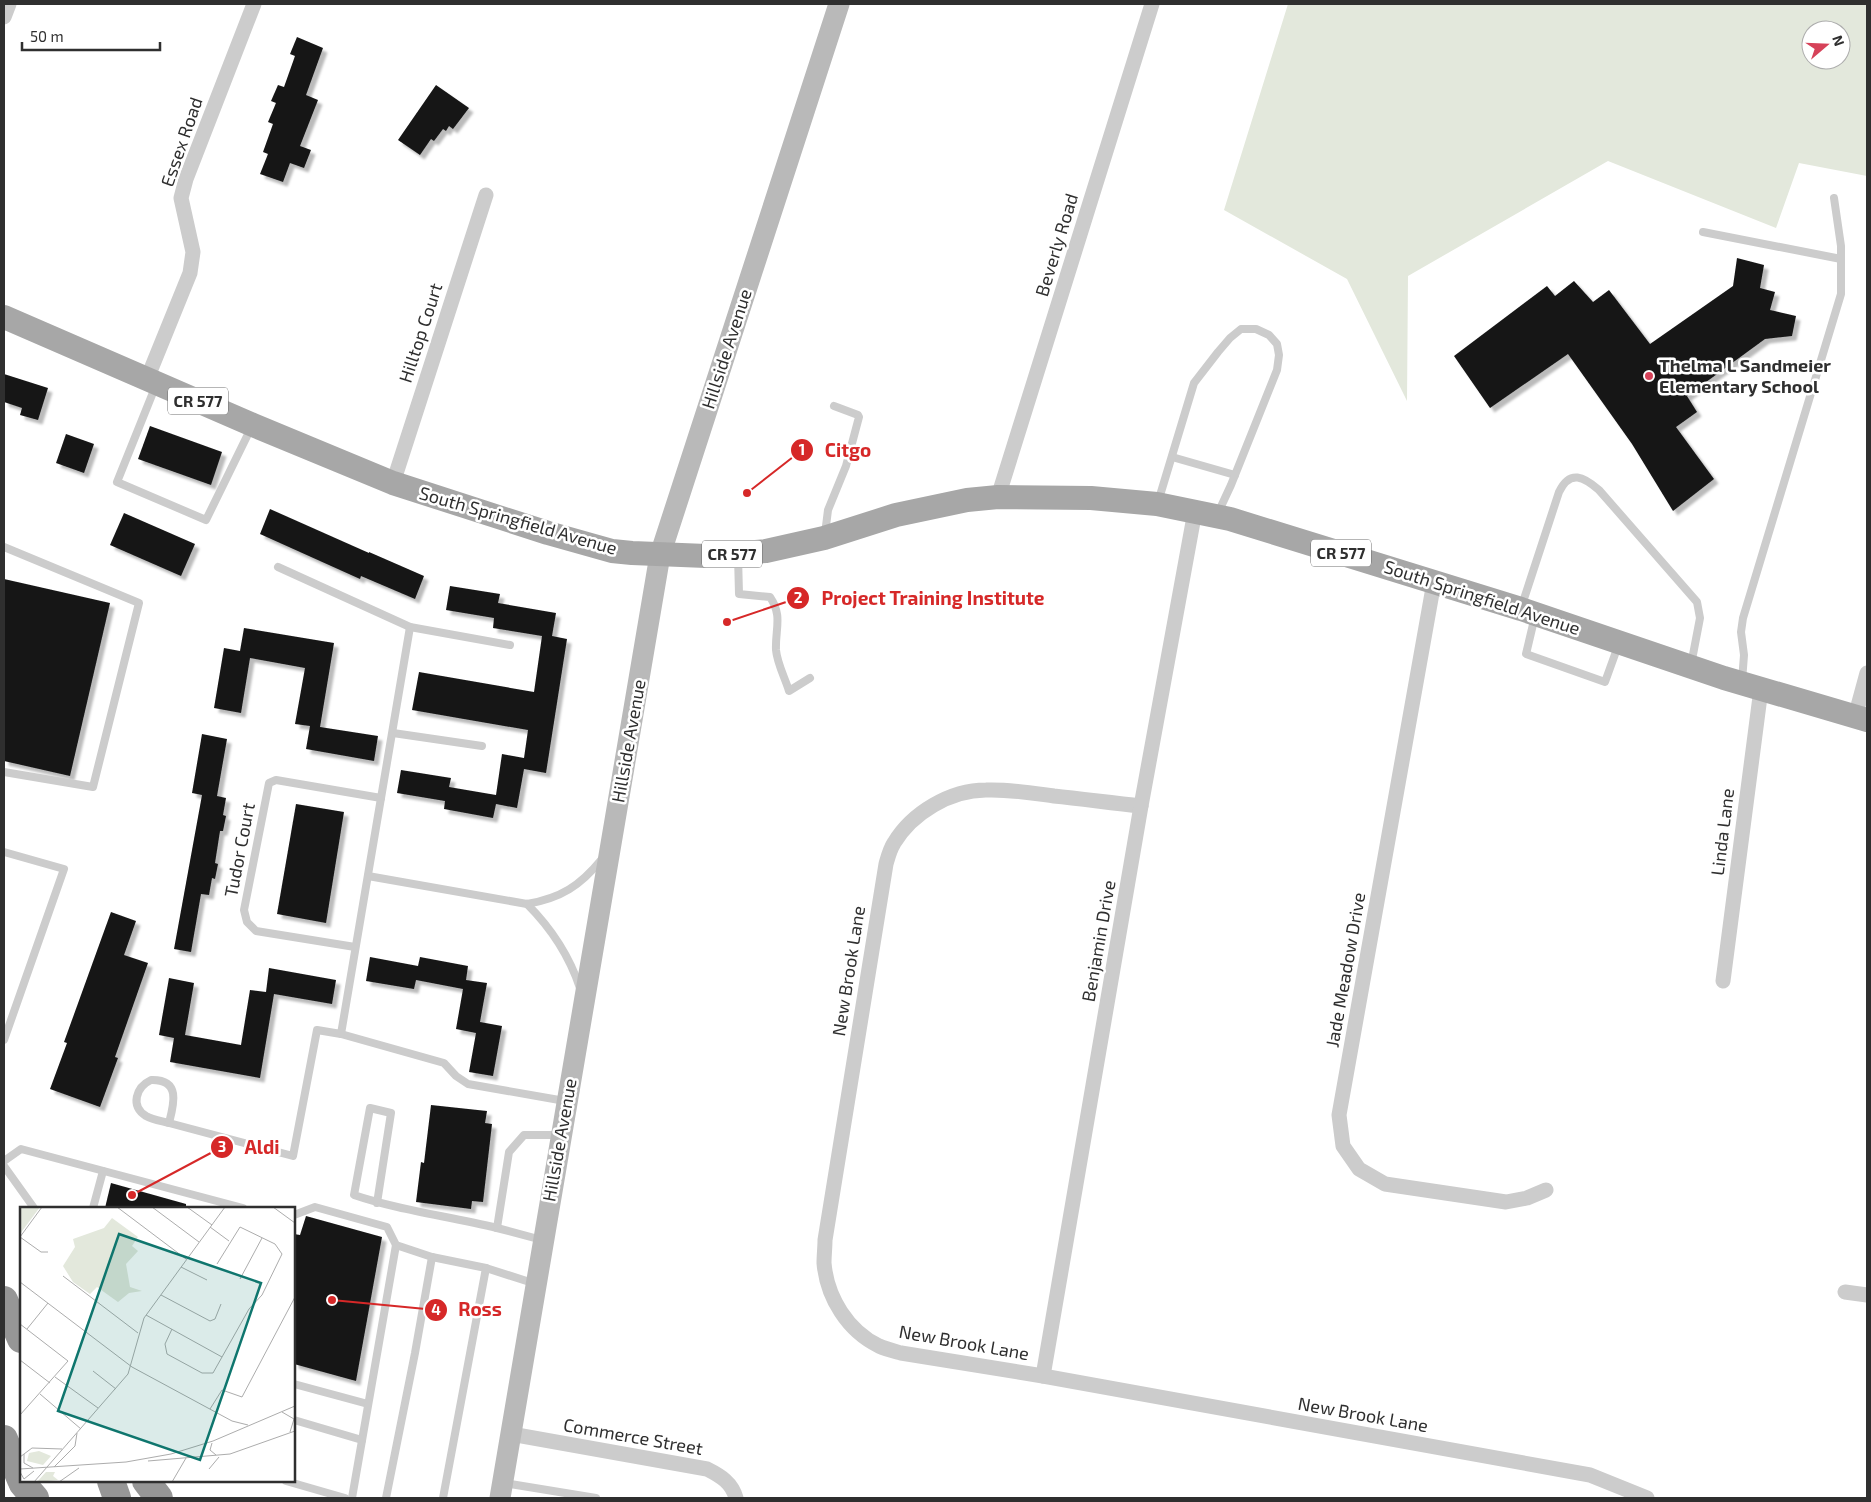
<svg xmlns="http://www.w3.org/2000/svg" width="1871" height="1502" viewBox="0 0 1871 1502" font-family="'Exo 2',sans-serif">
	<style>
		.green { fill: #e3e8dc; fill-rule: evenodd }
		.building { fill: #161616; filter: url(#shadow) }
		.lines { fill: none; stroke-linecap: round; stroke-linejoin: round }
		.lane { stroke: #ccc; stroke-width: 8 }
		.street { stroke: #ccc; stroke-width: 15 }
		.secondary { stroke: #b9b9b9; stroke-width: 21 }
		.primary { stroke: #a7a7a7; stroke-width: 24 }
		.highway { stroke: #969696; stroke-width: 28 }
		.poi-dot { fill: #d64259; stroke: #fff; stroke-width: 2 }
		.labels { text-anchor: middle; stroke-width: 5; stroke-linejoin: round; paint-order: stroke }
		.shield { fill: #fff; stroke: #6d6d6d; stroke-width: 1 }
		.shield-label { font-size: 16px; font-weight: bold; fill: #2f2f2f }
		.street-label { font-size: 18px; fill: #2f2f2f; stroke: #fff }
		.poi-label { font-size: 18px; font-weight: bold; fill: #2f2f2f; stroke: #fff; text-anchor: start }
		.inset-road { fill: none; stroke: #acacac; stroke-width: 1 }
		.view { fill: #0f766e; fill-opacity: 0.15; stroke: #0f766e; stroke-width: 2.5 }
		.inset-edge { fill: none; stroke: #2f2f2f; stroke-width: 2.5 }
		.leader { fill: none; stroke: #d62828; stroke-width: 2 }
		.callout-dot { fill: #d62828; stroke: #fff; stroke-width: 2 }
		.mark-label { font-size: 15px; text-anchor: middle; font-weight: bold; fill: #fff }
		.callout-label { font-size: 19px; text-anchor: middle; font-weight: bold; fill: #d62828; stroke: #fff; stroke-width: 5; stroke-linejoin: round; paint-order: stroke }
	</style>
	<defs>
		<filter id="shadow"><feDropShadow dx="4.5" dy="4.5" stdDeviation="1" flood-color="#0004"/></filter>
	</defs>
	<rect width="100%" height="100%" fill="#fff"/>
	<path class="green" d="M1288,4H1867V176L1799,163L1776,228L1608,161L1408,276L1407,401L1347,279L1224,210ZM1811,30H1841V60H1811Z"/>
	<g class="building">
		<path d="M297,37L323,48L306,95L318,100L300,146L311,150L304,168L290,163L283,182L260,174L268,154L263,152L273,124L268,122L276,103L271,101L278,85L284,87L295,56L290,54Z"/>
		<path d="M436,85L469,108L453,129L449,126L446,131L443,129L434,141L431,139L420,155L398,140Z"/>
		<path d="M1737,258L1764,265L1760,288L1775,292L1770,310L1796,316L1792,336L1765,339L1687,396L1697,412L1676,427L1714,479L1673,511L1632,444L1568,354L1490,408L1454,356L1547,286L1555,296L1574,281L1593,302L1609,290L1650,344L1733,286Z"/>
		<path d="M4,374L48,388L38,420L20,415L22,408L4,402Z"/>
		<path d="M150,426L222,452L211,485L138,459Z"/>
		<path d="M66,434L94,444L84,473L56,463Z"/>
		<path d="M270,509L369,553V552L424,576L415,599L361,576L360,579L260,534Z"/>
		<path d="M124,513L195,544L181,576L110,545Z"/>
		<path d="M4,579L110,603L70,776L4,761Z"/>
		<path d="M450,586L500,594L498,603L556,613L552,636L567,639L546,773L524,769L517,808L496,804L493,818L444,809L445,801L397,793L401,770L451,778L449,787L496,795L502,754L524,758L528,730L412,710L419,672L534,692L542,636L493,628L494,618L446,610Z"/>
		<path d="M244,628L334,643L320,727L378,736L374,761L306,749L310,726L295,724L305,668L250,658L241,713L214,708L224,648L240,651Z"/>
		<path d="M202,734L227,739L217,796L226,798L223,815L226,816L223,831H220L215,863L218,864L215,879L212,878L209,895L201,894L191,952L174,949L202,795L192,793Z"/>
		<path d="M296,804L344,812L326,923L277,914Z"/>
		<path d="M111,912L136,921L124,955L148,963L115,1057L118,1058L100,1107L50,1089L67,1043L64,1042Z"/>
		<path d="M370,957L418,966L420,957L468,966L466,980L487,983L480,1022L502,1026L493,1076L469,1072L476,1033L456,1029L463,989L416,980L414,989L366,981Z"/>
		<path d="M269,968L336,980L332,1004L274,994L260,1078L170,1062L174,1038L159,1035L169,978L194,983L185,1035L241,1045L250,990L266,992Z"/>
		<path d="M431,1105L487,1111L485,1123L492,1124L483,1202L472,1201L471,1209L416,1202L421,1162L424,1163Z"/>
		<path d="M111,1183L186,1204V1208H105Z"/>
		<path d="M306,1216L382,1237L356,1381L294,1364V1234L300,1235Z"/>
	</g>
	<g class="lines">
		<g class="lane">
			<path d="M1703,232L1841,259"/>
			<path d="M156,385L117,482L206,520L251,428"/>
			<path d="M1172,457L1235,475"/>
			<path d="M1158,502L1194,383L1218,352L1230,338L1241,329H1256L1269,335L1277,344L1279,355L1277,370L1231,485L1218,513"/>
			<path d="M825,534L828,510L846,466L859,417L858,415L834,406"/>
			<path d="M4,547L139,603L93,787L4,772"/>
			<path d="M738,556L739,594L770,597C783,616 775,629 776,650C777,663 785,678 789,691L810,678"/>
			<path d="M278,567L410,627L510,645"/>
			<path d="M1521,608L1559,492C1570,469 1584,477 1599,490L1697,602L1700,618L1691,665"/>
			<path d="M1535,616L1526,654L1605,682L1618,646"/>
			<path d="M1742,681L1744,655L1741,632L1743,618L1841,294V246L1834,198"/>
			<path d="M393,733L482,746"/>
			<path d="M4,852L64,869L4,1040"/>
			<path d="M368,876L527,904C561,898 580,886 602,859"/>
			<path d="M527,904C552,929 569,955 580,988"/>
			<path d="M355,947L256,931L247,922L244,910L269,783L276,780L381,798"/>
			<path d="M341,1034L444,1063L456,1076L468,1084L565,1101"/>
			<path d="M151,1080C181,1079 174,1104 169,1123C162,1121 153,1120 146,1116C130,1106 136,1087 151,1080Z"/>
			<path d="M169,1123L293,1156L317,1030L341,1034L410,627"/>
			<path d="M4,1161L21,1149L243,1208"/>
			<path d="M4,1166L34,1208"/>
			<path d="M377,1203L391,1113L370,1108L354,1195C401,1211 449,1216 497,1228C512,1232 527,1236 542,1240"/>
			<path d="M93,1208L103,1171"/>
			<path d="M294,1215L315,1207L387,1227L396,1245L432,1257L486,1268L536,1284"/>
			<path d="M497,1228L509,1152L524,1135H559"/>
			<path d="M294,1384L368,1404"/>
			<path d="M294,1420L362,1440"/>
			<path d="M286,1481L345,1498"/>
			<path d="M504,1483L596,1498"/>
			<path d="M352,1498L396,1245"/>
			<path d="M386,1498L415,1353L432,1257"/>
			<path d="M443,1498L486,1268"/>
		</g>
		<g class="street">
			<path d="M4,17L9,4"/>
			<path d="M147,379L190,273L193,252L181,198L186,179L254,4"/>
			<path d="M393,483L486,195"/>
			<path d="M998,497L1152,4"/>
			<path d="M1434,582L1339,1115L1343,1146L1359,1169L1385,1184L1506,1202L1527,1198L1546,1190"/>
			<path d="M1855,717L1867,673"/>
			<path d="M1141,806C1112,803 1083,799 1054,796C1032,793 1009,789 986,790C950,790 912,813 894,843C890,849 888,857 886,864L825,1240C825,1247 824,1256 824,1263C827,1298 848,1331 879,1346C886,1349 894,1351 901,1353L1043,1376L1590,1475L1647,1498"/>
			<path d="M1723,981L1761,689"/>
			<path d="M1845,1292L1867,1295"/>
			<path d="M1043,1376L1141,806L1195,511"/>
			<path d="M511,1434L707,1469C721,1476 732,1483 736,1498"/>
		</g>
		<path class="secondary" d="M500,1498L660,555L839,4"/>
		<path class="primary" d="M4,317L253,425L393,483L548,533L612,551L632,553L706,556L766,551L824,538L896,515L967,500L998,497L1091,498L1157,504L1230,519L1521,609L1724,678L1867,720"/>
		<g class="highway">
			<path d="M4,1300L21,1339"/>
			<path d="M4,1439L21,1480"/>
			<path d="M111,1481L117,1498"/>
			<path d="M146,1481L159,1498"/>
			<path d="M23,1484L35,1498"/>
		</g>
	</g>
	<circle class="poi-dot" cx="1649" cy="376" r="5"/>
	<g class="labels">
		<g class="shield">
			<rect x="168" y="387.5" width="60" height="27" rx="4"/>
			<rect x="1311" y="539.5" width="60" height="27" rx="4"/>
			<rect x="702" y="540.5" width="60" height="27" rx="4"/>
		</g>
		<g class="shield-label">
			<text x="198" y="407">CR 577</text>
			<text x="1341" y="559">CR 577</text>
			<text x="732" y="560">CR 577</text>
		</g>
		<g class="street-label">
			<text transform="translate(182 142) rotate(-71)" y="6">Essex Road</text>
			<text transform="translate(1057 245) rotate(-73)" y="6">Beverly Road</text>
			<text transform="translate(421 333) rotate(-72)" y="6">Hilltop Court</text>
			<text transform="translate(727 349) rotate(-72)" y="6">Hillside Avenue</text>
			<text transform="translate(518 521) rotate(16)" y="6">South Springfield Avenue</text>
			<text transform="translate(1482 598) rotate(18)" y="6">South Springfield Avenue</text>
			<text transform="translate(629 741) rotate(-80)" y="6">Hillside Avenue</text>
			<text transform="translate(1723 832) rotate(-83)" y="6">Linda Lane</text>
			<text transform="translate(240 850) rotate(-79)" y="6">Tudor Court</text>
			<text transform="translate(1099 941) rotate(-80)" y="6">Benjamin Drive</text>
			<text transform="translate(1346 970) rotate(-80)" y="6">Jade Meadow Drive</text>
			<text transform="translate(849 971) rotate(-81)" y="6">New Brook Lane</text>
			<text transform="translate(560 1140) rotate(-80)" y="6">Hillside Avenue</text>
			<text transform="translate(964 1343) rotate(10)" y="6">New Brook Lane</text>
			<text transform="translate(1363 1415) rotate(10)" y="6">New Brook Lane</text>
			<text transform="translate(633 1437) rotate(10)" y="6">Commerce Street</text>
		</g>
		<g class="poi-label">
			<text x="1659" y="372">Thelma L Sandmeier<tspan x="1659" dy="21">Elementary School</tspan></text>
		</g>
	</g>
	<g transform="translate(20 1207)">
		<rect width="275" height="275" fill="#fff"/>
		<path d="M0,0H20L0,27ZM92,11L118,30L112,39L118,44L106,57L110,80L122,84L109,86L98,95L77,80L70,87L53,75L43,59L55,40L53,32L84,21ZM19,244L31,249L23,258L7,254L9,246ZM26,265H35L33,269L38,273L17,275Z" fill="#e3e8dc"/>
		<path class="inset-road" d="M97,0L166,52M132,0L179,35M167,0L192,18M253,0L275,16M190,20L209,34M0,30L22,0M0,30L21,45H28M161,60L187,73M43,69L118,126M220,72L242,31M0,75L112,160L212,214M141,88L190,114L195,112L201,97M126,108L202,150M0,117L48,154L0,208M7,122L28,96M152,122L145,137L147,147L182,166H193L229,102L242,88L262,47L255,37L220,20L197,57M0,153L30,176M73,164L96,182M35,170L78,201M20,187L61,222M190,202L202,183L222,190L275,90M262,205L274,212L270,225M212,214L228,218M192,236L190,243L196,248M4,247V256L13,261M0,250L12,241L42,242M128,254L210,247L275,224M34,260L55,239L57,226M0,262L106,255L151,247L193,234L275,199M189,262L199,250M0,265L4,272L14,264M14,275L108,167L124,111L205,0M39,275L59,261M152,275L166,251"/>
		<path class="view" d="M99,27L241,76L180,253L38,204Z"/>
		<rect width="275" height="275" class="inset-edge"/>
	</g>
	<path class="leader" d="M747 493L802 450M727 622L798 598M132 1195L222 1147M332 1300L436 1310"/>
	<g class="callout-dot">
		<circle cx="747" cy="493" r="5"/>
		<circle cx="727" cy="622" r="5"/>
		<circle cx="132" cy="1195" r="5"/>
		<circle cx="332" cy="1300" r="5"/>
		<circle cx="802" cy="450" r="12"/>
		<circle cx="798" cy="598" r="12"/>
		<circle cx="222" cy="1147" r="12"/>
		<circle cx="436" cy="1310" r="12"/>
	</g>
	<g class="mark-label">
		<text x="802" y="455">1</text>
		<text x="798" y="603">2</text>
		<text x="222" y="1152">3</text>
		<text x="436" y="1315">4</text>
	</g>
	<g class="callout-label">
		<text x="848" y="457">Citgo</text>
		<text x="933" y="605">Project Training Institute</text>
		<text x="262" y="1154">Aldi</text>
		<text x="480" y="1316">Ross</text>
	</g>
	<rect width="1871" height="1502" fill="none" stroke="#2f2f2f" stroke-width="10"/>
	<g transform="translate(1826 45) rotate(71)"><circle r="24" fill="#ffffff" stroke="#acacac"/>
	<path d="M0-4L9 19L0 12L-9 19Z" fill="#d64259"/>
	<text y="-8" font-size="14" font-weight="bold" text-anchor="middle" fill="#2f2f2f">N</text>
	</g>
	<path d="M22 42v8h138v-8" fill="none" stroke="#2f2f2f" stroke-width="2.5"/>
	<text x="30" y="42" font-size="15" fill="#2f2f2f" stroke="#ffffff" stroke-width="4" paint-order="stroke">50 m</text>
</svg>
